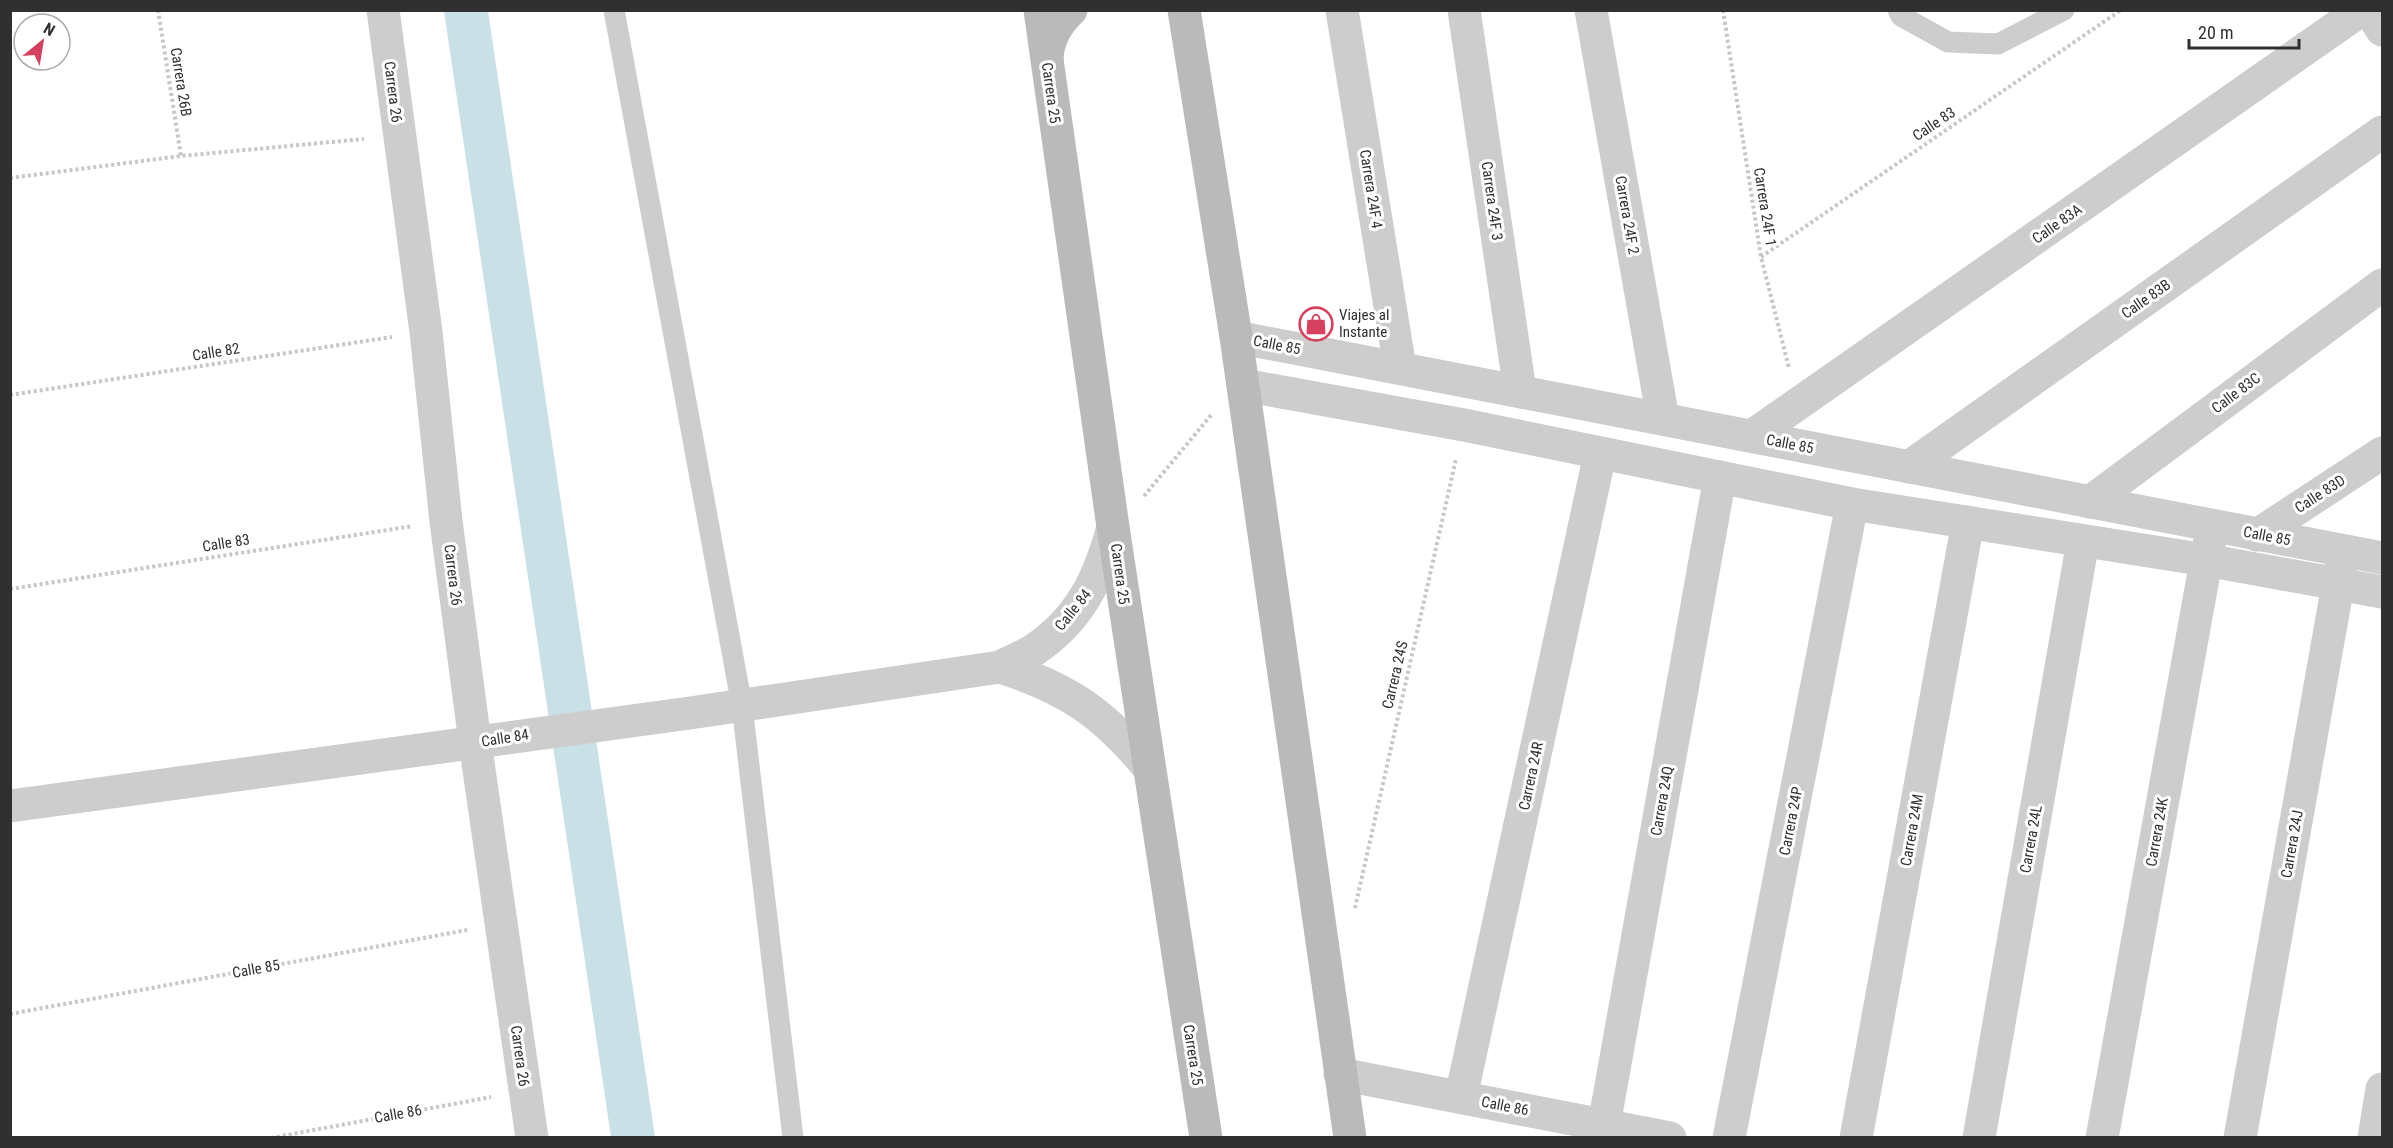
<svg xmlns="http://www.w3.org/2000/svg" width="2393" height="1148" viewBox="0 0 2393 1148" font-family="'Roboto Condensed',sans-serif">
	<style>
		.water { fill: #cae0e7 }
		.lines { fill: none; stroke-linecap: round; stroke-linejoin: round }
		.path { stroke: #c7c7c7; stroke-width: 4; stroke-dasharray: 3 3; stroke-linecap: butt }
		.service { stroke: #cdcdcd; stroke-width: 21 }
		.minor { stroke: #cdcdcd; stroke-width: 33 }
		.tertiary { stroke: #cdcdcd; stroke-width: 33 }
		.secondary { stroke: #bababa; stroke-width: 33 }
		.labels { text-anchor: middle; stroke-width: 6; stroke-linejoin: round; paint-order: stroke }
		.street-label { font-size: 15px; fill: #303030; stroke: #fff }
		.poi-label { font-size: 15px; fill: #303030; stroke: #fff; text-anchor: start }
	</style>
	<rect width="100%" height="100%" fill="#fff"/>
	<path class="water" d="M444,11H488L655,1137H611Z"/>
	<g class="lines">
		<g class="path">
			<path d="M158,10L181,156"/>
			<path d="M1723,10L1761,257L1789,368"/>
			<path d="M10,178L181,156L364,139"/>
			<path d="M1761,257L2121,10"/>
			<path d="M10,395L392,337"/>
			<path d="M1144,496L1212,414"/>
			<path d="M10,589L413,526"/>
			<path d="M1355,908L1456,459"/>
			<path d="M10,1014L467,930"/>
			<path d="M271,1138L491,1097"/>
		</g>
		<g class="service">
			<path d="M614,10L742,706L793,1138"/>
			<path d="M1898,10L1901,16L1948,42L1998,44L2064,10"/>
		</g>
		<g class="minor">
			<path d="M383,10L426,332L446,521L475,742L532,1138"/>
			<path d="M1342,10L1400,368"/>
			<path d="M1464,10L1520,391"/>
			<path d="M1591,10L1663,419"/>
			<path d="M2369,10L2382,30"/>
			<path d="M1236,337L2382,558"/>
			<path d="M1243,385L1464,425L1852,504L2206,560L2382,592"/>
			<path d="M1752,436L2361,10"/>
			<path d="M1909,467L2382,132"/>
			<path d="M2090,502L2382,285"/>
			<path d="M2257,535L2382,453"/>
			<path d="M1340,1074L1670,1138"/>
			<path d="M1461,1097L1600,454"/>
			<path d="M1604,1125L1720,477"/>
			<path d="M1729,1138L1852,504"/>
			<path d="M1856,1138L1968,522"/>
			<path d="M1979,1138L2083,541"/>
			<path d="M2102,1138L2210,539"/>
			<path d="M2240,1138L2342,562"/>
			<path d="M2374,1138L2382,1089"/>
		</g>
		<g class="tertiary">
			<path d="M1000,667C1067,688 1104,713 1149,768"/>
			<path d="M10,806L690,713L1000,667C1011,661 1023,657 1034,650C1080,619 1099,579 1113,527"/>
		</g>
		<g class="secondary">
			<path d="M1040,10L1113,527L1206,1138"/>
			<path d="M1184,10L1236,337L1350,1138"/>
			<path d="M1047,58C1048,40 1057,23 1071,10"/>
		</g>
	</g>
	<defs>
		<symbol id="shop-ring" viewBox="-11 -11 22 22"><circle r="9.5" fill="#fff" stroke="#d74160" stroke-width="1.5"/><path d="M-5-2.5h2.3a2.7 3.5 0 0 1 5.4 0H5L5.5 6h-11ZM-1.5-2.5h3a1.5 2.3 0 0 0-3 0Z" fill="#d74160"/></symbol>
	</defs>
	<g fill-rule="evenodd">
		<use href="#shop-ring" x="1297" y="305" width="38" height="38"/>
	</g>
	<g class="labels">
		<g class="street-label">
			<text transform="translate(181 82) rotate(81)" y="5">Carrera 26B</text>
			<text transform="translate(393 92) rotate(83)" y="5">Carrera 26</text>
			<text transform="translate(1051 93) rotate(82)" y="5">Carrera 25</text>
			<text transform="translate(1934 124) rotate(-34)" y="5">Calle 83</text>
			<text transform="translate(1371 189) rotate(81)" y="5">Carrera 24F 4</text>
			<text transform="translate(1492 201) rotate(82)" y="5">Carrera 24F 3</text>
			<text transform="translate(1765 207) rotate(81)" y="5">Carrera 24F 1</text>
			<text transform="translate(1627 215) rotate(80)" y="5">Carrera 24F 2</text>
			<text transform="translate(2057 224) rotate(-35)" y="5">Calle 83A</text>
			<text transform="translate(2146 299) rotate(-35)" y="5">Calle 83B</text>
			<text transform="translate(1277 345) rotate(11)" y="5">Calle 85</text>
			<text transform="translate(216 352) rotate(-9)" y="5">Calle 82</text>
			<text transform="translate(2236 393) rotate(-37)" y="5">Calle 83C</text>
			<text transform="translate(1790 444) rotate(11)" y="5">Calle 85</text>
			<text transform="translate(2320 494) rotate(-33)" y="5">Calle 83D</text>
			<text transform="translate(2267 536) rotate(11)" y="5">Calle 85</text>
			<text transform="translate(226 543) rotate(-9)" y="5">Calle 83</text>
			<text transform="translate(1120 574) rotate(82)" y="5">Carrera 25</text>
			<text transform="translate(453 575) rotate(83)" y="5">Carrera 26</text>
			<text transform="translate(1073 610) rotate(-51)" y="5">Calle 84</text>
			<text transform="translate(1395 675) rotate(-77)" y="5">Carrera 24S</text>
			<text transform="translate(505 738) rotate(-9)" y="5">Calle 84</text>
			<text transform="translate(1531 776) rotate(-78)" y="5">Carrera 24R</text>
			<text transform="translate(1662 801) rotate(-80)" y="5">Carrera 24Q</text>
			<text transform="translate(1791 821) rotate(-79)" y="5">Carrera 24P</text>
			<text transform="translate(1912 830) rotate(-80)" y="5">Carrera 24M</text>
			<text transform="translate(2157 832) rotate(-80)" y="5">Carrera 24K</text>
			<text transform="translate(2031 839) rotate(-80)" y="5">Carrera 24L</text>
			<text transform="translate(2292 844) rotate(-80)" y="5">Carrera 24J</text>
			<text transform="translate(256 969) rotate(-10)" y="5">Calle 85</text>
			<text transform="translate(1193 1055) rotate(81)" y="5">Carrera 25</text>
			<text transform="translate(520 1056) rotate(82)" y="5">Carrera 26</text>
			<text transform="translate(1505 1106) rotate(11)" y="5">Calle 86</text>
			<text transform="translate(398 1114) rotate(-10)" y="5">Calle 86</text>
		</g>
		<g class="poi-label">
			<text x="1339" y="320">Viajes al<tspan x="1339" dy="17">Instante</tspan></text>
		</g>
	</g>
	<rect width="2393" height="1148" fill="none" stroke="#303030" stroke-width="24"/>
	<g transform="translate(42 42) rotate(30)"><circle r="28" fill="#ffffff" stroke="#acacac" stroke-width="1.5"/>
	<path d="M0-4.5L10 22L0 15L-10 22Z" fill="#d74160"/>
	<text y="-9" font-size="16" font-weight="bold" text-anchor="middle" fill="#303030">N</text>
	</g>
	<path d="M2189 39v9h110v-9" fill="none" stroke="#303030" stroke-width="3"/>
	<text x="2198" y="39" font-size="18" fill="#303030" stroke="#ffffff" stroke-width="4.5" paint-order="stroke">20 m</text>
</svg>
